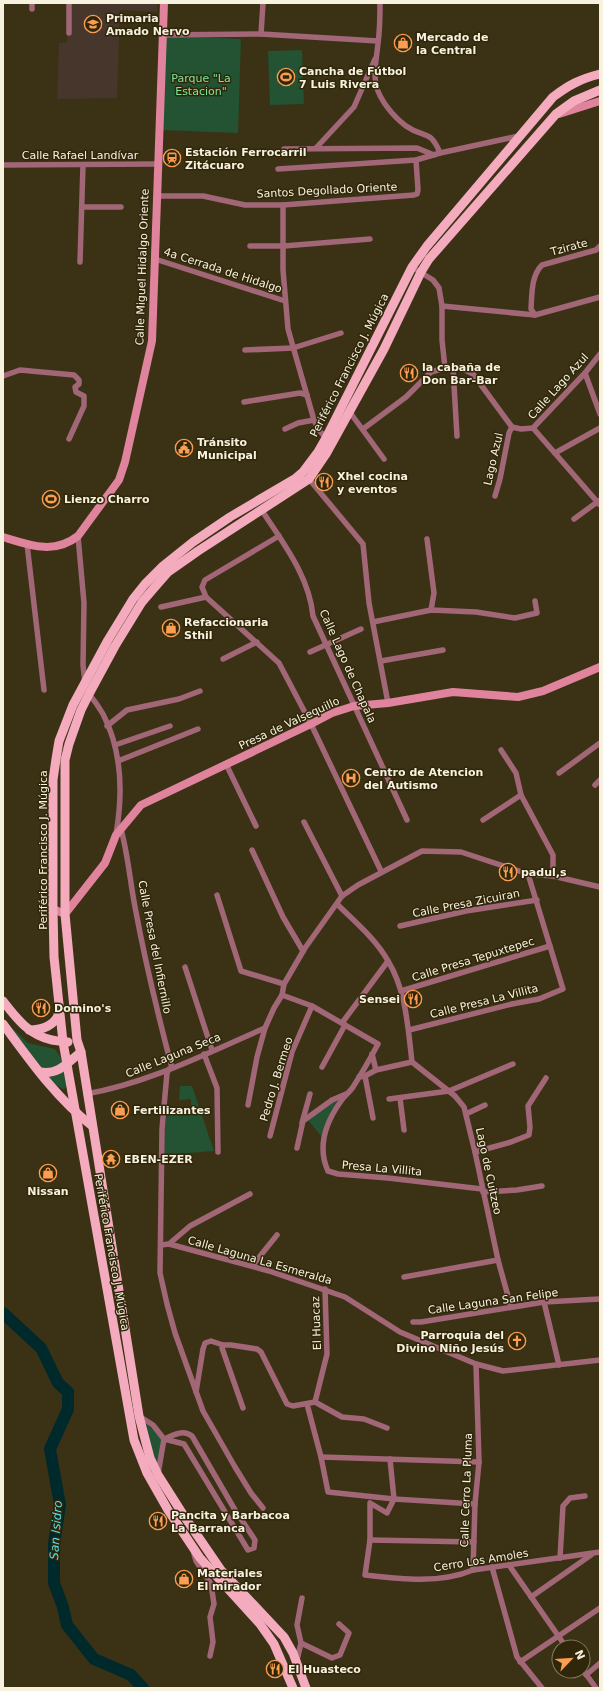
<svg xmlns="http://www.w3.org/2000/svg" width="603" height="1691" viewBox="0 0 603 1691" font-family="'DejaVu Sans',sans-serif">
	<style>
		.education { fill: #46362b }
		.green { fill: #235332 }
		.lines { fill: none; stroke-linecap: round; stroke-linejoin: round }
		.river { stroke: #00292c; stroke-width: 12 }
		.street { stroke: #a16776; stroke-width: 5.5 }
		.secondary { stroke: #e0839c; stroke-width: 8 }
		.primary { stroke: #f4abbd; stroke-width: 9 }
		.labels { text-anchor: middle; stroke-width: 3; stroke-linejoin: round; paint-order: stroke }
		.poi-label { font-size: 11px; font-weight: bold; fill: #f7f1e0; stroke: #30270a; text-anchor: start }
		.park-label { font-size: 11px; fill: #7ee69d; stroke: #30270a }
		.street-label { font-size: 11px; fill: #f7f1e0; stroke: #30270a }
		.water-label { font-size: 12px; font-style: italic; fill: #5adce4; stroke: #30270a }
	</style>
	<rect width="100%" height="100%" fill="#3b3115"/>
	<path class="education" d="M68,3H157V12L120,10L117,98L57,99L59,43L67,42Z"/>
	<g class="green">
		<path d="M165,36L241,39L238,133L162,130Z"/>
		<path d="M302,50L304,104L270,105L268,51Z"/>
		<path d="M6,1022L28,1043L55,1049L61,1058L67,1086L64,1089C51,1087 16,1035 6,1022Z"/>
		<path d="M180,1086H192L214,1151L164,1155V1130L168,1108H191V1099L179,1100Z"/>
		<path d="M342,1097L322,1137L308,1120L330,1103Z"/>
		<path d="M143,1421L157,1433L162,1439L157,1468Z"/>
	</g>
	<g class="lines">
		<path class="river" d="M3,1313L41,1348L58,1383L68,1392V1409L50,1449L60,1505L54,1544V1583L63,1607L67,1625L94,1659L131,1675L143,1688"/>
		<g class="street">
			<path d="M69,3V33"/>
			<path d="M380,3C380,16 380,30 378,43C377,56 373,72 376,85C380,101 394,117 406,126C424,139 430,128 440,153"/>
			<path d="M32,9V3"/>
			<path d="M261,34L263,3"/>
			<path d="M162,35L261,34L378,41"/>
			<path d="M316,148L354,107L375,59"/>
			<path d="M284,149L417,148L434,155"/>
			<path d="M3,165L157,164"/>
			<path d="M278,169L416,160L440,153L519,136"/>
			<path d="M157,196H203L245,205H283L414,195L417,194L418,190L416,160"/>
			<path d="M283,205V270L288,329L314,420L318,429L326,438"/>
			<path d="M82,207H121"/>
			<path d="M250,246H284L370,239"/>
			<path d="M155,259L285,301"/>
			<path d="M80,262L83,165"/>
			<path d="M412,267L433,280L439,288L442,306V340L445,368"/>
			<path d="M442,306L535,315L600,297"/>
			<path d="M535,315L531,309C532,294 531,276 542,265L596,250L600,246"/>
			<path d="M245,350L293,348L341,333"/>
			<path d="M453,368L457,436"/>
			<path d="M585,373L600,414"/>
			<path d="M3,376L20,370L74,375L79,380V384L75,387L76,392L84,396V406L69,439"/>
			<path d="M244,402L300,393L307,395"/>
			<path d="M349,411L384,459"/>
			<path d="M533,428L600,505"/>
			<path d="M285,429L298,423L314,420"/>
			<path d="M363,429L406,397L431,372L441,369L459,367L473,374L512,427L521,429L533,428L585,373L600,354"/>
			<path d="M555,453L600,428"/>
			<path d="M309,479L363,544L369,603L388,703"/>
			<path d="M495,496L500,479L509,433L512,427"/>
			<path d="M261,509C282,542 309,575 313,616L407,820"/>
			<path d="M574,519L600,500"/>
			<path d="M78,536L84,603L83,665L85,683"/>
			<path d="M279,536L205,580L202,587L206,597L279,663L311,724L381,871"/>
			<path d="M427,539L434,593L431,610"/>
			<path d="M27,544L44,690"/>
			<path d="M161,607L206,597"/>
			<path d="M373,622L431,610L476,612L515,618L537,613L535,601"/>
			<path d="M310,652L361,629"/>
			<path d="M223,659L257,642"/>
			<path d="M381,661L443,650"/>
			<path d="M89,694C94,700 99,707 103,714C122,751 123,794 116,834"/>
			<path d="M107,726L127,710L179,699L200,691"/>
			<path d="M115,745L170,726"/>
			<path d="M501,750L516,773L521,795L553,855V876"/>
			<path d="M118,761L198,729"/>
			<path d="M226,764L256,826"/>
			<path d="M559,773L600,743"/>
			<path d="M595,785L600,780"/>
			<path d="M483,820L521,795"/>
			<path d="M304,822L342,896"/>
			<path d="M121,829C128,855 130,881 135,907C145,961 158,1015 172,1068"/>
			<path d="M252,850L283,917L303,951"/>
			<path d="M217,895L241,971L284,984"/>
			<path d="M337,904C354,921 376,939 388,961C406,990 408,1028 412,1062"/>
			<path d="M400,926L466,911L537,900"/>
			<path d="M185,967L212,1050"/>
			<path d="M401,991L550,946"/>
			<path d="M282,995L312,1006L378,1044C370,1059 362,1073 353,1087C350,1092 344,1096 341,1101C326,1122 317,1147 328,1171L338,1174L388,1178L482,1189"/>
			<path d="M342,1023L388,961"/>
			<path d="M409,1030L512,1004L539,999L563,989L528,874"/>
			<path d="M204,1054L217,1088L218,1152"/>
			<path d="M372,1054L376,1070"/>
			<path d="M412,1062L455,1096L464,1107L475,1152L498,1260L511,1307"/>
			<path d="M322,1067L345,1025"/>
			<path d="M169,1069L167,1073L162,1129L160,1273L167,1304L175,1333L203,1411L235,1467L251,1493L263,1508"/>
			<path d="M365,1076L373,1118"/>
			<path d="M359,1077L365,1076L376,1070L412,1062"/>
			<path d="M86,1094C149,1083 207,1053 265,1028"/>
			<path d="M400,1098L404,1130"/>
			<path d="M389,1099L449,1091L513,1064"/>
			<path d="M248,1105L257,1057L265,1028L274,1008L282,995L284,984L305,948L342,896L358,885L422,851L461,852L528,874L553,876L600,887"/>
			<path d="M466,1114L485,1105"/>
			<path d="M302,1123L310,1094"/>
			<path d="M270,1136L292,1052L312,1006"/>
			<path d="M297,1148L303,1121L332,1100L346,1094"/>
			<path d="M475,1152L511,1142L529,1135L530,1127L528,1106L546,1078"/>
			<path d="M483,1192L517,1190L542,1186"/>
			<path d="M169,1244L190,1226L250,1194"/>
			<path d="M161,1245L169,1244L269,1271L345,1297L400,1332L476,1364L503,1371L600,1360"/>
			<path d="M252,1266L277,1235"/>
			<path d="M404,1277L498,1260"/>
			<path d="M544,1302L559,1365"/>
			<path d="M413,1322H421L544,1302L600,1299"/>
			<path d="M223,1345L222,1348L243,1408"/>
			<path d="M196,1392L203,1349L205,1343L211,1341L223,1345H231L257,1349L261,1352L287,1404L293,1406L315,1402"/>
			<path d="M315,1402L327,1354L325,1289"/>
			<path d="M315,1402L342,1417L364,1419L387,1428"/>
			<path d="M307,1404L321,1457L328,1492L394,1499L475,1504"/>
			<path d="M139,1416L153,1425L164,1439L184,1444L248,1550L254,1548L255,1540L235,1510L192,1436C183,1429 174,1435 164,1439"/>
			<path d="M321,1457L479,1462"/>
			<path d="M390,1459L394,1499L387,1513L370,1503V1540L365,1575C400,1579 440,1584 473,1570L600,1552"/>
			<path d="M158,1474L164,1439"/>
			<path d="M370,1540L474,1542"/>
			<path d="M194,1554L196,1561L211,1584L214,1604L210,1617L213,1642L210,1656"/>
			<path d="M560,1558L563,1506L570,1498L585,1496"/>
			<path d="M509,1565L566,1647"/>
			<path d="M492,1567L517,1657L542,1688"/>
			<path d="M473,1570L475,1504L479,1462L476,1364"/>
			<path d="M531,1597L591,1555"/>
			<path d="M301,1643L332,1658L340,1655L349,1633L339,1624"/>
			<path d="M297,1660L301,1643L297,1625L302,1598"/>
			<path d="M520,1662L600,1608"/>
			<path d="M583,1670L596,1688"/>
			<path d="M586,1675L600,1663"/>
		</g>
		<g class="secondary">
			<path d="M559,114L600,101"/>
			<path d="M3,537C29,545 54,555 78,536L119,480L125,462L152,341L164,3"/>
			<path d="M53,909L65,914L105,863L116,835L141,805L311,724L332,713L354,706L388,703L453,692L518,697L543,691L600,667"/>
		</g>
		<g class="primary">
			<path d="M3,1001C17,1019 29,1035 52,1040C58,1041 62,1042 68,1042"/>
			<path d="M3,1024C29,1059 56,1098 91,1125"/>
			<path d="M29,1030C41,1030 57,1026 59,1011"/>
			<path d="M40,1072C59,1075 67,1063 81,1052"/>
			<path d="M293,1688L274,1644L260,1624L200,1558L168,1510L147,1473L134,1440L63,1042L54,957L53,909V780L56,759L59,741L73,705L108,640L133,599L145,584L163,566L193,542L230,517L296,478L303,472L318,452L326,438L412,267L427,246L553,97C569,85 580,79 600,74"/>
			<path d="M306,1688L293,1653L284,1637L221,1570L184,1516L158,1475L150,1458L139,1416L81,1052L77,1040L65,914V760L69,744L81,710L89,694L115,646L142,602L154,588L168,572L198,551L309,479L326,454L384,349L421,272L429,259L556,114L574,101L600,90"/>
		</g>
	</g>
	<defs>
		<symbol id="school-ring" viewBox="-11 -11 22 22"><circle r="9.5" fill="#30270a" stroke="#fb9e51" stroke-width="1.5"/><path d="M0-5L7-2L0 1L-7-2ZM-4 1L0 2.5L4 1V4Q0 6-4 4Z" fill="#fb9e51"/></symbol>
		<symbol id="shop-ring" viewBox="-11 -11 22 22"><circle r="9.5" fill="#30270a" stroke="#fb9e51" stroke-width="1.5"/><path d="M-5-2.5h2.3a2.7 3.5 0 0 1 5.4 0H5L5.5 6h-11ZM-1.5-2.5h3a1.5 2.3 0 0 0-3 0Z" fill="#fb9e51"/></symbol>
		<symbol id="stadium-ring" viewBox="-11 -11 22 22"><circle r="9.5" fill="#30270a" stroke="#fb9e51" stroke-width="1.5"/><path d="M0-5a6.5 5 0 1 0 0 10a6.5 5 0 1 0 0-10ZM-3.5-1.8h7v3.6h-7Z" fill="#fb9e51"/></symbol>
		<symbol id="station-ring" viewBox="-11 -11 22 22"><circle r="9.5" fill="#30270a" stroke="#fb9e51" stroke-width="1.5"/><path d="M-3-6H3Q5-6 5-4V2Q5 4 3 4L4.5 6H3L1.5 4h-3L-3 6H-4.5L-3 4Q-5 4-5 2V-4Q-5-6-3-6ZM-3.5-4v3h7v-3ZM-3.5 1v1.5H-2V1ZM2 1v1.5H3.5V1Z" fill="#fb9e51"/></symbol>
		<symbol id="restaurant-ring" viewBox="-11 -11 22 22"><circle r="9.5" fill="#30270a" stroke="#fb9e51" stroke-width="1.5"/><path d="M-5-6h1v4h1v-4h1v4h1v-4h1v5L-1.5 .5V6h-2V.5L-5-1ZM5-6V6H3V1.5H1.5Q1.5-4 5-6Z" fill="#fb9e51"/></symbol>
		<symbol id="civic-ring" viewBox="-11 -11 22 22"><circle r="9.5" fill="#30270a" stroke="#fb9e51" stroke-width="1.5"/><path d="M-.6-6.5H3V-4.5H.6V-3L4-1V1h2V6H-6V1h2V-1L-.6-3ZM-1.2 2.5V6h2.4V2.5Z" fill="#fb9e51"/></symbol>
		<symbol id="hospital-ring" viewBox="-11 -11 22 22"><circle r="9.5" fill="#30270a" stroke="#fb9e51" stroke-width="1.5"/><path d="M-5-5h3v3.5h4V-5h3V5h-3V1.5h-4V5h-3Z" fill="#fb9e51"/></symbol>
		<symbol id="temple-ring" viewBox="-11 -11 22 22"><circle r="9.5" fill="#30270a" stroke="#fb9e51" stroke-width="1.5"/><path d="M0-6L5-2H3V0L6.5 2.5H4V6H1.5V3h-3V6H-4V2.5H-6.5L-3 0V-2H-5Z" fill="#fb9e51"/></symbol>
		<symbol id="church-ring" viewBox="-11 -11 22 22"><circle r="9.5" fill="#30270a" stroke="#fb9e51" stroke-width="1.5"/><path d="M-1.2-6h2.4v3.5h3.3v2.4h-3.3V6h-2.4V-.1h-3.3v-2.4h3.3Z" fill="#fb9e51"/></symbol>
	</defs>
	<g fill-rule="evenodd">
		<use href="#school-ring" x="83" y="14" width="20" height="20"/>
		<use href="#shop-ring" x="393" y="33" width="20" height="20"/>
		<use href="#stadium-ring" x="276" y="67" width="20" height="20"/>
		<use href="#station-ring" x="162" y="148" width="20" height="20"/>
		<use href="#restaurant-ring" x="399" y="363" width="20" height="20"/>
		<use href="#civic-ring" x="174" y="438" width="20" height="20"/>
		<use href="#restaurant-ring" x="314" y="472" width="20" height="20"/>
		<use href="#stadium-ring" x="41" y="489" width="20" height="20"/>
		<use href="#shop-ring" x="161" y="618" width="20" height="20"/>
		<use href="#hospital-ring" x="341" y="768" width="20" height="20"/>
		<use href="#restaurant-ring" x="498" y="862" width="20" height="20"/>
		<use href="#restaurant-ring" x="403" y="989" width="20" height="20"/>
		<use href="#restaurant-ring" x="31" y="998" width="20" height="20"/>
		<use href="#shop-ring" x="110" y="1100" width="20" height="20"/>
		<use href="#temple-ring" x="101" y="1149" width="20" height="20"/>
		<use href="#shop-ring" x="38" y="1163" width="20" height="20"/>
		<use href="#church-ring" x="507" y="1331" width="20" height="20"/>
		<use href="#restaurant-ring" x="148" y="1511" width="20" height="20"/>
		<use href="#shop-ring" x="174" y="1569" width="20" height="20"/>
		<use href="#restaurant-ring" x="265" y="1659" width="20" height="20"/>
	</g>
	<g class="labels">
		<g class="poi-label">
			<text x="106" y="22">Primaria<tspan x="106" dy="13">Amado Nervo</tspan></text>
			<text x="416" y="41">Mercado de<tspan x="416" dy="13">la Central</tspan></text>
			<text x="299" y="75">Cancha de Fútbol<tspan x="299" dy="13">7 Luis Rivera</tspan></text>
			<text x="185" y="156">Estación Ferrocarril<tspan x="185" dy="13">Zitácuaro</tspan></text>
			<text x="422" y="371">la cabaña de<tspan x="422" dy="13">Don Bar-Bar</tspan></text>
			<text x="197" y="446">Tránsito<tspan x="197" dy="13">Municipal</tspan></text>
			<text x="337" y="480">Xhel cocina<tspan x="337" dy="13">y eventos</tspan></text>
			<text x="64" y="503">Lienzo Charro</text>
			<text x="184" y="626">Refaccionaria<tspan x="184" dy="13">Sthil</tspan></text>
			<text x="364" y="776">Centro de Atencion<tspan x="364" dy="13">del Autismo</tspan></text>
			<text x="521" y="876">padul,s</text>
			<text x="400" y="1003" text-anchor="end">Sensei</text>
			<text x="54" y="1012">Domino's</text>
			<text x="133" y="1114">Fertilizantes</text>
			<text x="124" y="1163">EBEN-EZER</text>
			<text x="48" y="1195" text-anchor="middle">Nissan</text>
			<text x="504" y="1339" text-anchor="end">Parroquia del<tspan x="504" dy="13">Divino Niño Jesús</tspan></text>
			<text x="171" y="1519">Pancita y Barbacoa<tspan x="171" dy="13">La Barranca</tspan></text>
			<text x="197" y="1577">Materiales<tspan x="197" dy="13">El mirador</tspan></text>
			<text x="288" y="1673">El Huasteco</text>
		</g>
		<g class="park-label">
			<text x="201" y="82">Parque "La<tspan x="201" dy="13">Estacion"</tspan></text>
		</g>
		<g class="street-label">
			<text x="80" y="159">Calle Rafael Landívar</text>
			<text transform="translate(327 190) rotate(-3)" y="4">Santos Degollado Oriente</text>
			<text transform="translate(569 247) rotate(-15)" y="4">Tzirate</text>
			<text transform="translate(142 267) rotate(-88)" y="4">Calle Miguel Hidalgo Oriente</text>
			<text transform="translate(223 270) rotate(18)" y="4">4a Cerrada de Hidalgo</text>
			<text transform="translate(349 365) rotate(-63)" y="4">Periférico Francisco J. Múgica</text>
			<text transform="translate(558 386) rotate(-48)" y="4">Calle Lago Azul</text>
			<text transform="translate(493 459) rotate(-77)" y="4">Lago Azul</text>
			<text transform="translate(348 666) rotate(66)" y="4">Calle Lago de Chapala</text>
			<text transform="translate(289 723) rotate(-25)" y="4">Presa de Valsequillo</text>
			<text transform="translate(43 850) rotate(-90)" y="4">Periférico Francisco J. Múgica</text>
			<text transform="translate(466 903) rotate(-11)" y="4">Calle Presa Zicuiran</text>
			<text transform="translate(155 947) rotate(79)" y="4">Calle Presa del Infiernillo</text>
			<text transform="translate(473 959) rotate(-17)" y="4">Calle Presa Tepuxtepec</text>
			<text transform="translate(484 1001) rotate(-14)" y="4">Calle Presa La Villita</text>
			<text transform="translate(173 1055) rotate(-22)" y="4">Calle Laguna Seca</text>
			<text transform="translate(276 1079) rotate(-73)" y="4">Pedro J. Bermeo</text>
			<text transform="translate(382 1168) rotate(5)" y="4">Presa La Villita</text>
			<text transform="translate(489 1171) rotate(78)" y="4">Lago de Cuitzeo</text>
			<text transform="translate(112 1252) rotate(80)" y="4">Periférico Francisco J. Múgica</text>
			<text transform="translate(260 1260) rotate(16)" y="4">Calle Laguna La Esmeralda</text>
			<text transform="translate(493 1301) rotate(-8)" y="4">Calle Laguna San Felipe</text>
			<text transform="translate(316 1323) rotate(-92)" y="4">El Huacaz</text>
			<text transform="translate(466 1490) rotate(-88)" y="4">Calle Cerro La Pluma</text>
			<text transform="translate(481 1560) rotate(-9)" y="4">Cerro Los Amoles</text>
		</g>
		<g class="water-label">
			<text transform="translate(56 1530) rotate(-86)" y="4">San Isidro</text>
		</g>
	</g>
	<rect width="603" height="1691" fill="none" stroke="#f7f1e0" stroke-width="8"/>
	<g transform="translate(571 1659) rotate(65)"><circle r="19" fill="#30270a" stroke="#807860"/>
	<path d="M0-3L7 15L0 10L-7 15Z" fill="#fb9e51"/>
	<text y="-6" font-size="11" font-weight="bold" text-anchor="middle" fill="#f7f1e0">N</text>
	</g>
</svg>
